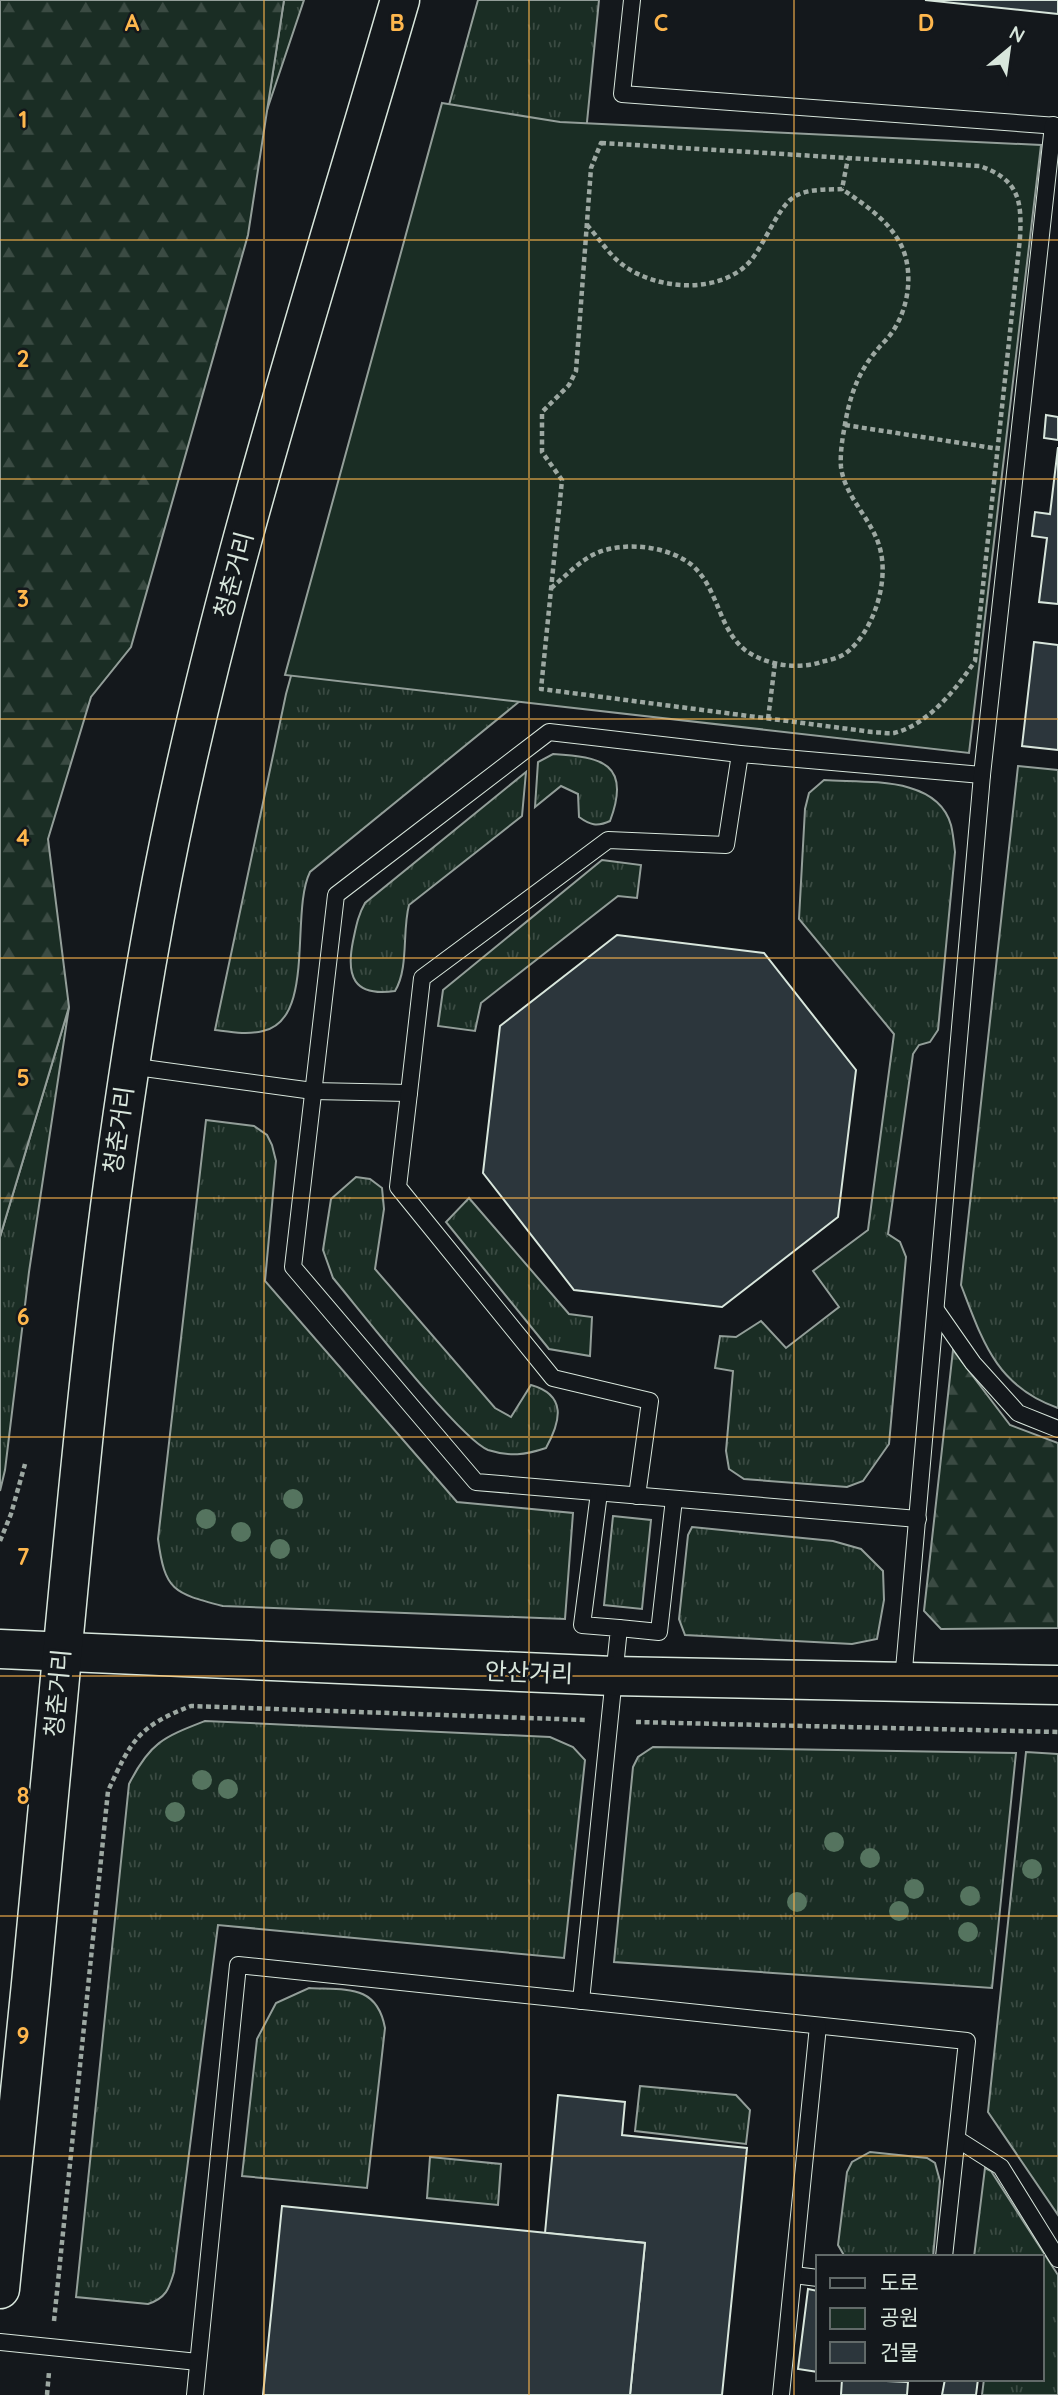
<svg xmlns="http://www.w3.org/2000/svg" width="1058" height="2395" viewBox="0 0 1058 2395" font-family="Quicksand,'Noto Sans KR',sans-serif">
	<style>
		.grass { fill: url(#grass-tufts); stroke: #939e99; stroke-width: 2 }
		.forest { fill: url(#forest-firs); stroke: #939e99; stroke-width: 2 }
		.green { fill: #1a2d24; stroke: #939e99; stroke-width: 2 }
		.building { fill: #2c363c; stroke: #d8e6dc; stroke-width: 2 }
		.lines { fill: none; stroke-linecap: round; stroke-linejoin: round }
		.lane-casing { stroke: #d8e6dc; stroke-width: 18 }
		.primary-casing { stroke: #d8e6dc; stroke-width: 41 }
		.path { stroke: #9da8a2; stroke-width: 4.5; stroke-dasharray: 5 3.5; stroke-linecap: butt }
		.lane { stroke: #14181c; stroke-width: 16 }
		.primary { stroke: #14181c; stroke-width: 38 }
		.tree { fill: #55745f }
		.grid { fill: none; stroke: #ffb74d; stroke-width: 2; stroke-opacity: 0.55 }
		.labels { text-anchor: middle; stroke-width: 5; stroke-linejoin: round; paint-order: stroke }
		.street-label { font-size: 24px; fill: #d8e6dc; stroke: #14181c }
		.grid-label { font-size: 23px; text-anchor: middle; font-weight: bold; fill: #ffb74d; stroke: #14181c; stroke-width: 5; stroke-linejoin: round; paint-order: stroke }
	</style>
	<defs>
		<pattern id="grass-tufts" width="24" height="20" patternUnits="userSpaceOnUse" patternTransform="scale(1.75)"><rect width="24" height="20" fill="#1a2d24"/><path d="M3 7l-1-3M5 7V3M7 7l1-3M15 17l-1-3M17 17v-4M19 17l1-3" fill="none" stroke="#3b4b43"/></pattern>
		<pattern id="forest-firs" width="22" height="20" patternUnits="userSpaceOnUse" patternTransform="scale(1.75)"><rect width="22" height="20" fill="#1a2d24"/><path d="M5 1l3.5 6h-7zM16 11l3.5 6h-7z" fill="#3b4b43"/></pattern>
	</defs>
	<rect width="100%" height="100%" fill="#14181c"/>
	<g class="grass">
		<path d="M284,0H304L267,110Z"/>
		<path d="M478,0H599L531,692L310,872C290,912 316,1020 263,1031C247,1035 231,1032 215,1030L286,694Z"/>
		<path d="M553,754C601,757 632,763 610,821C597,827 590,825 579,817L578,794L561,786L535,807L538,762Z"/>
		<path d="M1018,766L1058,770V1408C996,1386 983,1342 961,1285Z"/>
		<path d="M526,772L522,816L409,905C402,931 409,968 395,991C353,997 346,976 353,941C356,927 358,915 365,903Z"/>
		<path d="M824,780C864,783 937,775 951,825C953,833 954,843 955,852L938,1030L930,1042L919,1045L913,1054L888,1234L900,1242L906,1257L889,1444L863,1481L847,1487L744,1479L729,1469L726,1451L733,1371L715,1368L720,1336L736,1337L761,1321L786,1348L839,1307L813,1271L868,1230L894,1034L799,919L805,809L809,793Z"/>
		<path d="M602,860L641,865L637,898L618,896L481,1003L475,1031L438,1026L443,990Z"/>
		<path d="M69,1007L29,1272L5,1470L0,1491V1237Z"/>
		<path d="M206,1120L254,1126L267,1135L272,1145L276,1161L265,1281L457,1502L573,1513L565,1619L223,1606C173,1593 165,1591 158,1539Z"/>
		<path d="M356,1177L370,1179L382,1188L384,1209L375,1269L495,1408L511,1417L531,1385C567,1395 561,1421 546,1448C525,1455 510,1457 488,1450C460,1439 359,1309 333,1278L323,1250L331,1199Z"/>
		<path d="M469,1198L569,1314L592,1317L590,1356L549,1349L446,1222Z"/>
		<path d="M613,1516L651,1520L642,1609L604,1605Z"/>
		<path d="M692,1527L833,1541L861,1549L883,1571L884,1600L877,1639L852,1644L685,1635L679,1619L688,1535Z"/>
		<path d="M205,1721L550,1737L573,1747L585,1760L564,1958L218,1925L174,2272C169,2289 166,2298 148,2304L76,2297L129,1784C150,1742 164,1737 205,1721Z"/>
		<path d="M653,1747L1016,1753L992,1988L614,1962L633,1767L638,1757Z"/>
		<path d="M1026,1752L1058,1754V2215L988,2112Z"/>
		<path d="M309,1988C346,1990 377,1984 385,2028L367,2188L242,2176L257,2039L276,2003Z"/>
		<path d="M640,2086L736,2095L750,2110L746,2144L635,2131Z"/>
		<path d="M870,2152L927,2158L935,2163L940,2181L933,2257H845L838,2245L847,2172L852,2162Z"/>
		<path d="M430,2157L501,2164L498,2205L427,2198Z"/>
		<path d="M985,2168L991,2171L1058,2275V2395H982L984,2379H1042V2257H974Z"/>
	</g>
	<g class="forest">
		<path d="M0,0H284L248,235L131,647L91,697L48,839L69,1007L0,1237Z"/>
		<path d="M953,1350L1010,1425L1058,1443V1628L941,1629L924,1611Z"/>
	</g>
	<path class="green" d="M442,103L560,122L1041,145L969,753L285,675Z"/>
	<g class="building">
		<path d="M925,0H1058V14Z"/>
		<path d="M1046,415L1058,417V440L1044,438Z"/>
		<path d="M1058,447V604L1039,602L1047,538L1032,536L1035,512L1050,514Z"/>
		<path d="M1034,642L1058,645V750L1022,746Z"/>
		<path d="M617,935L764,953L856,1070L838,1217L722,1307L574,1290L483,1173L500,1026Z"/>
		<path d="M558,2095L625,2102L622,2135L747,2148L722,2395H630L645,2243L545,2233Z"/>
		<path d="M282,2206L645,2243L630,2395H263Z"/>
		<path d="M808,2289L818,2291V2372L798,2369Z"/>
		<path d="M842,2379L908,2382L907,2395H841Z"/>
		<path d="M945,2379H978L976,2395H942Z"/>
	</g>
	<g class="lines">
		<defs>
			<g id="lane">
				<path d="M632,0L622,94L1058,126"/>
				<path d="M129,1066L313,1091L409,1093L422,978L608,840L726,845L740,754"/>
				<path d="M409,1093L398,1187L553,1378L650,1401L637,1496"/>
				<path d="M936,1310L973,1363L1018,1413L1058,1429"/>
				<path d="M918,1519L476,1482L293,1267L336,895L549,732L740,754L982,775"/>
				<path d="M619,1628L659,1632L674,1499"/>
				<path d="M903,1681L982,775L1053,125"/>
				<path d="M581,2001L619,1628L582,1625L599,1493"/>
				<path d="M957,2139L1001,2167L1058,2259"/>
				<path d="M794,2275L818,2278"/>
				<path d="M0,2342L198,2362"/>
				<path d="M195,2395L238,1965L967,2041L944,2257"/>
				<path d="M781,2395L818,2026"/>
			</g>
			<g id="primary">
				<path d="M0,1649L613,1676L1058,1685"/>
				<path d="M0,2289C18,2110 37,1932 53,1753C79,1473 104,1193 155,916C212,605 312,303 400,0"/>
			</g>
		</defs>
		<use href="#lane" class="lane-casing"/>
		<use href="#primary" class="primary-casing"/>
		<g class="path">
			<path d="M601,143L980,166C1019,180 1022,200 1020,238L975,661C957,688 928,725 894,733C887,734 878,732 872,732L541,689L562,480L542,452V412L569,385L576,371L591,168Z"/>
			<path d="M587,225C598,237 610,256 623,265C658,291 723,295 752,259C765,242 776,213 790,200C803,188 826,190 842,189L848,158"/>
			<path d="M845,425L993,448"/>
			<path d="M551,588C565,577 580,560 597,553C624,541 670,546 693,566C719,590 718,628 745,650C765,665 798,670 821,662C829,660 839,658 846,653C872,633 888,586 881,553C875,521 845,499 841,467C840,455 842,441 844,430C850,393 859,368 885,341C909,316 917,268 897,238C884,217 862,203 842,189"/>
			<path d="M768,719L775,663"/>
			<path d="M0,1541L11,1514L25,1464"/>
			<path d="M636,1722L1058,1732"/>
			<path d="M54,2321L108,1791C131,1741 138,1726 191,1706L585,1720"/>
			<path d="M47,2395L49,2372"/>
		</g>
		<use href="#lane" class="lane"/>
		<use href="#primary" class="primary"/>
	</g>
	<g class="tree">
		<circle cx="293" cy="1499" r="10"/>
		<circle cx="206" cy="1519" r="10"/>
		<circle cx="241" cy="1532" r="10"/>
		<circle cx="280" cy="1549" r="10"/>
		<circle cx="202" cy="1780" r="10"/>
		<circle cx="228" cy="1789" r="10"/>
		<circle cx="175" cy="1812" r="10"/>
		<circle cx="834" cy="1842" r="10"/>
		<circle cx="870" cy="1858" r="10"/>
		<circle cx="1032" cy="1869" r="10"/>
		<circle cx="914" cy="1889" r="10"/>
		<circle cx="970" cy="1896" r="10"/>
		<circle cx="797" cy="1902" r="10"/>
		<circle cx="899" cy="1911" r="10"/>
		<circle cx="968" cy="1932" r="10"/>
	</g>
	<path class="grid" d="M264,0V2395M529,0V2395M794,0V2395M0,240H1058M0,479H1058M0,719H1058M0,958H1058M0,1198H1058M0,1437H1058M0,1676H1058M0,1916H1058M0,2156H1058"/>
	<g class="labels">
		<g class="street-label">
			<text transform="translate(234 575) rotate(-75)" y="8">청춘거리</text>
			<text transform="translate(119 1130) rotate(-82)" y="8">청춘거리</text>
			<text transform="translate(529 1673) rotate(2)" y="8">안산거리</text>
			<text transform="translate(58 1693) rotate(-85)" y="8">청춘거리</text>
		</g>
	</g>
	<g class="grid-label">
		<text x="132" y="31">A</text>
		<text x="397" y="31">B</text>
		<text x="661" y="31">C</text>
		<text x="926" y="31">D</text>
		<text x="23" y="128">1</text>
		<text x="23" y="367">2</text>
		<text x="23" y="607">3</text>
		<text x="23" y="846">4</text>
		<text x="23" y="1086">5</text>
		<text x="23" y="1325">6</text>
		<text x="23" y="1565">7</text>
		<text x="23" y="1804">8</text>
		<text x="23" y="2044">9</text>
	</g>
	<rect x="816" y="2255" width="228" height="126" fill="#14181c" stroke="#626a69" stroke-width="2"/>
	<rect x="830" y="2278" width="35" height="10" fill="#14181c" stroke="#626a69" stroke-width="2"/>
	<text x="880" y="2290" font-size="21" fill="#d8e6dc">도로</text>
	<rect x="830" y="2308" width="35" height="21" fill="#1a2d24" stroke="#626a69" stroke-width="2"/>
	<text x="880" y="2325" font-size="21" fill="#d8e6dc">공원</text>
	<rect x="830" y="2342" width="35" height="21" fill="#2c363c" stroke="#626a69" stroke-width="2"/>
	<text x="880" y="2360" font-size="21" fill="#d8e6dc">건물</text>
	<g transform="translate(1009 49) rotate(29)" stroke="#14181c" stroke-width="5" paint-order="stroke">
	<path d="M0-5L12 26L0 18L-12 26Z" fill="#d8e6dc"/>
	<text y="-10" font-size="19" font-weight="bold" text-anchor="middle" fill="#d8e6dc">N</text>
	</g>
</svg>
